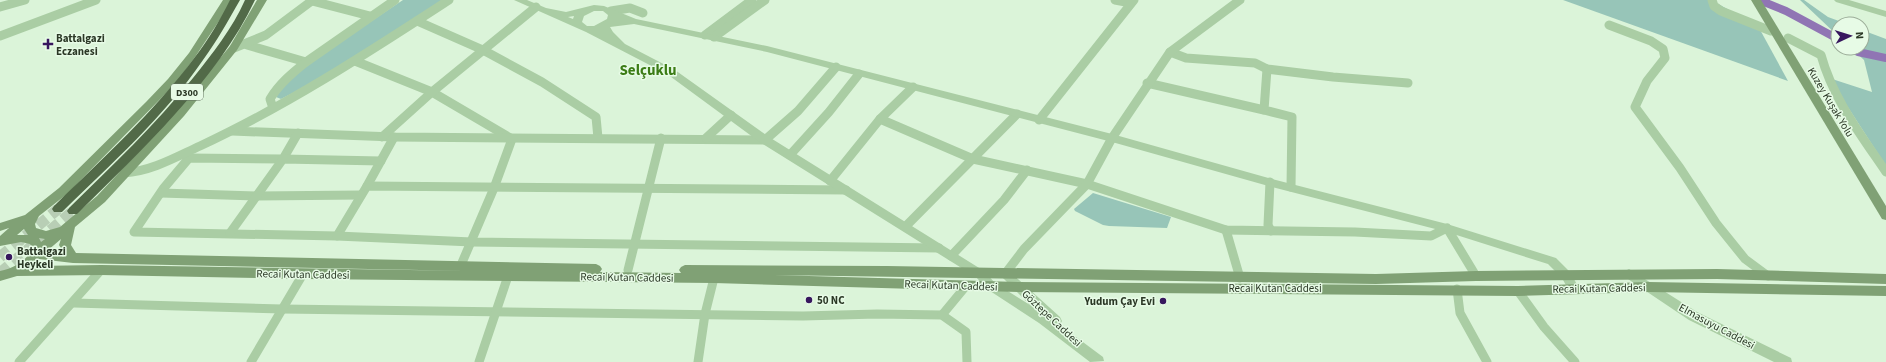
<svg xmlns="http://www.w3.org/2000/svg" width="1886" height="362" viewBox="0 0 1886 362" font-family="'Source Sans 3',sans-serif">
	<style>
		.green { fill: #97c5b8 }
		.lines { fill: none; stroke-linecap: round; stroke-linejoin: round }
		.canal { stroke: #9075b4; stroke-width: 8 }
		.trunk-tunnel { stroke: #b8ceb5; stroke-width: 11; stroke-dasharray: 11 5.5; stroke-linecap: butt }
		.minor { stroke: #aacda4; stroke-width: 9 }
		.tertiary { fill: #aacda4; fill-rule: evenodd }
		.secondary { fill: #80a175; fill-rule: evenodd }
		.trunk { fill: #526a48; fill-rule: evenodd }
		.poi-dot { fill: #37175e; stroke: #e7fbe6; stroke-width: 1.5 }
		.labels { text-anchor: middle; stroke-width: 3; stroke-linejoin: round; paint-order: stroke }
		.shield { fill: #e7fbe6; stroke: #637260; stroke-width: 1 }
		.shield-label { font-size: 10px; font-weight: bold; fill: #2b3826 }
		.poi-label { font-size: 11px; font-weight: bold; fill: #2b3826; stroke: #e7fbe6; text-anchor: start }
		.street-label { font-size: 11px; fill: #2b3826; stroke: #e7fbe6 }
		.district-label { font-size: 15px; font-weight: bold; fill: #3c7c16; stroke: #e7fbe6 }
	</style>
	<rect width="100%" height="100%" fill="#dbf4d9"/>
	<g class="green">
		<path d="M403,0H445L330,74L281,99L276,97L290,78L343,40Z"/>
		<path d="M1563,0H1711L1758,26L1788,81Z"/>
		<path d="M1800,0H1804L1828,17L1847,24H1838V36Z"/>
		<path d="M1862,30L1886,39V166L1829,78L1872,92L1864,60L1851,48H1862Z"/>
		<path d="M1093,193L1171,217L1167,228L1109,226L1103,225L1075,211L1074,209Z"/>
	</g>
	<g class="lines">
		<g class="canal">
			<path d="M1759,0L1786,11L1838,39"/>
			<path d="M1851,48L1858,52L1886,58"/>
		</g>
		<g class="trunk-tunnel">
			<path d="M0,257L58,209"/>
			<path d="M0,273L73,211"/>
		</g>
		<g class="minor">
			<path d="M1115,0L1131,3"/>
			<path d="M1712,0L1714,6L1721,11L1771,31"/>
			<path d="M312,1L370,16"/>
			<path d="M0,7L25,0"/>
			<path d="M611,11L630,8L643,13"/>
			<path d="M417,21L483,50L542,82L596,117L598,138"/>
			<path d="M1609,25L1651,41L1663,49L1665,58L1647,81L1635,107L1680,168L1716,223L1745,259L1768,276"/>
			<path d="M705,35L752,0"/>
			<path d="M0,36L96,0"/>
			<path d="M714,37L765,0"/>
			<path d="M1788,38L1821,55C1833,99 1861,135 1886,172"/>
			<path d="M247,45L306,62L395,0"/>
			<path d="M234,48L266,35L313,0"/>
			<path d="M1170,52L1186,58L1255,63L1267,69L1333,77L1408,83"/>
			<path d="M355,61L432,92L512,139L494,188L461,265"/>
			<path d="M1267,69L1264,110L1292,117L1291,187"/>
			<path d="M1147,83L1264,110"/>
			<path d="M273,108L270,99C279,84 292,73 306,62"/>
			<path d="M880,119L973,159L1087,184L1226,230L1355,232L1431,236L1447,228L1476,276"/>
			<path d="M1039,120L1134,0"/>
			<path d="M232,131L394,137L765,140L798,111L836,67"/>
			<path d="M298,133L283,159L189,158L163,189L134,232L337,236L367,186L846,190"/>
			<path d="M382,137L432,92L536,7"/>
			<path d="M706,138L731,115"/>
			<path d="M790,155L829,112L859,74"/>
			<path d="M124,173C152,171 176,157 200,146C288,105 369,52 449,0"/>
			<path d="M830,181L880,119L913,87"/>
			<path d="M1270,182L1268,225L1271,231"/>
			<path d="M367,186L394,137"/>
			<path d="M161,193L257,196L361,195"/>
			<path d="M906,226L1017,114"/>
			<path d="M1226,230L1240,278"/>
			<path d="M230,233L283,159L381,161"/>
			<path d="M337,236L472,242L939,248"/>
			<path d="M951,256L1004,200L1027,170"/>
			<path d="M628,270L661,138"/>
			<path d="M1005,274L1024,249L1087,184L1112,138L1170,52L1240,0"/>
			<path d="M1457,289L1460,313L1487,362"/>
			<path d="M1518,291L1544,327L1575,362"/>
			<path d="M74,303L282,309L803,316L877,314L942,315L966,332L967,362"/>
			<path d="M942,315L966,286"/>
			<path d="M19,362L101,270"/>
			<path d="M251,362L303,274"/>
			<path d="M479,362L508,276"/>
			<path d="M698,362L705,314L714,278"/>
		</g>
		<g class="tertiary">
			<path d="M514,0H527L546,8L566,12L594,5L604,6L636,19L767,46L1112,134L1272,179L1447,224L1556,258L1570,272L1579,288L1577,291L1573,293L1569,291L1562,278L1548,264L1447,232L1272,187L1112,142L767,52L634,24L610,27L613,32L625,44L675,70L769,137L984,271L995,283L1030,305L999,274L1001,271L1005,269L1009,271L1060,317L1062,321L1060,325L1103,357L1104,361L1090,362L1039,323L987,289L976,277L761,143L667,74L586,32ZM594,11H603L608,15L607,19L594,26H587L582,22L584,16ZM574,16L573,19L568,17Z"/>
			<path d="M1834,0H1849L1886,11V17L1836,2Z"/>
			<path d="M1629,269L1697,312L1791,358L1792,362H1774L1689,320L1625,277L1623,274L1625,271Z"/>
		</g>
		<g class="secondary">
			<path d="M223,0H233L195,57L176,83L67,194L39,216L35,224L36,228L46,231L60,227L97,196L176,112L230,46L257,0H267L237,50L184,116L105,202L75,227L71,245L76,253L596,264L600,266L602,269L600,272L681,273L679,270L681,267L685,265L887,266L1376,274L1476,271L1717,269L1886,274V284L1717,279L1476,281L1376,284L774,275L1019,282L1518,286L1649,282L1886,286V296L1649,292L1518,296L1019,292L714,283L303,279L101,275L17,276L0,281V271C14,268 28,261 32,247L30,244L21,242L0,246V236L9,228L0,231V223L25,215L59,188L146,102L168,79L189,53ZM24,229L28,235H17ZM39,238L45,239L41,242ZM61,239L59,245L63,252L47,251ZM39,259L73,263L471,271L101,265L33,266Z"/>
			<path d="M1751,0H1761L1886,206V220L1882,219Z"/>
		</g>
		<g class="trunk">
			<path d="M230,0H240C228,21 217,41 203,60C164,117 111,164 62,212H54L52,209L54,206C103,158 154,112 195,57C209,39 220,20 230,0Z"/>
			<path d="M245,0H255C218,79 139,153 77,214H69L67,211L69,208C112,166 155,125 193,78C213,53 232,29 245,0Z"/>
		</g>
	</g>
	<g class="poi-dot">
		<path d="M46 38h4v4h4v4h-4v4h-4v-4h-4v-4h4z"/>
		<circle cx="9" cy="257" r="4"/>
		<circle cx="809" cy="300" r="4"/>
		<circle cx="1163" cy="301" r="4"/>
	</g>
	<g class="labels">
		<rect class="shield" x="171" y="84" width="32" height="16" rx="3"/>
		<g class="shield-label">
			<text x="187" y="96">D300</text>
		</g>
		<g class="poi-label">
			<text x="56" y="42">Battalgazi<tspan x="56" dy="13">Eczanesi</tspan></text>
			<text x="17" y="255">Battalgazi<tspan x="17" dy="13">Heykeli</tspan></text>
			<text x="817" y="304">50 NC</text>
			<text x="1155" y="305" text-anchor="end">Yudum Çay Evi</text>
		</g>
		<g class="street-label">
			<text transform="translate(1831 102) rotate(59)" y="4">Kuzey Kuşak Yolu</text>
			<text transform="translate(303 274) rotate(1)" y="4">Recai Kutan Caddesi</text>
			<text transform="translate(627 277) rotate(1)" y="4">Recai Kutan Caddesi</text>
			<text transform="translate(951 285) rotate(2)" y="4">Recai Kutan Caddesi</text>
			<text x="1275" y="292">Recai Kutan Caddesi</text>
			<text transform="translate(1599 288) rotate(-1)" y="4">Recai Kutan Caddesi</text>
			<text transform="translate(1052 318) rotate(43)" y="4">Göztepe Caddesi</text>
			<text transform="translate(1717 326) rotate(28)" y="4">Elmasuyu Caddesi</text>
		</g>
		<g class="district-label">
			<text x="648" y="75">Selçuklu</text>
		</g>
	</g>
	<g transform="translate(1850 36) rotate(86)"><circle r="19" fill="#e7fbe6" stroke="#9cad99"/>
	<path d="M0-3L7 15L0 10L-7 15Z" fill="#37175e"/>
	<text y="-6" font-size="11" font-weight="bold" text-anchor="middle" fill="#2b3826">N</text>
	</g>
</svg>
